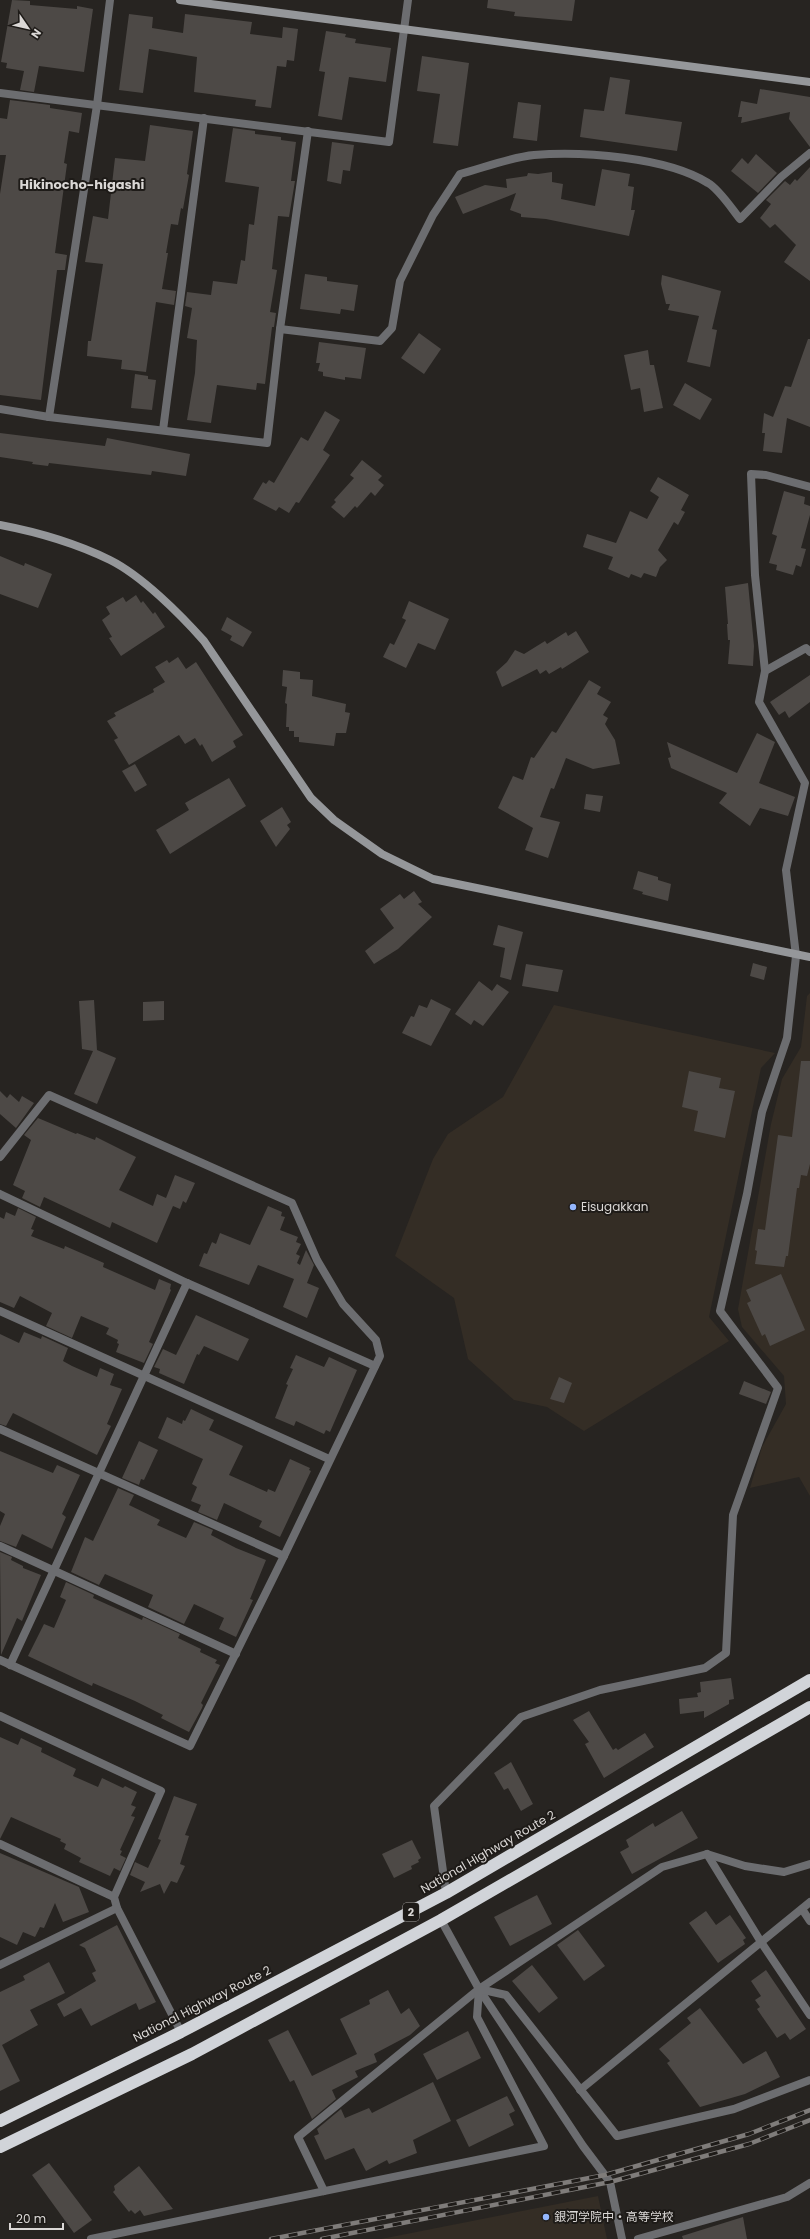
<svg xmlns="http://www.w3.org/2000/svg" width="810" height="2239" viewBox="0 0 810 2239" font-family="Poppins,'Noto Sans JP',sans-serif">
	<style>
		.built { fill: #342d25 }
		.building { fill: #4d4946 }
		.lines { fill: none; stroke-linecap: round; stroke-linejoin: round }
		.street { stroke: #6c6d70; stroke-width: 8 }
		.secondary { stroke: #95979a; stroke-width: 8 }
		.highway { stroke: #d1d4d9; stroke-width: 12 }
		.rail-casing { stroke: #7f7c7a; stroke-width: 4.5 }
		.rail { stroke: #1e1b18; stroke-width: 3; stroke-dasharray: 9; stroke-linecap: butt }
		.poi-dot { fill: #95b7fd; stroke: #1e1b18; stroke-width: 1.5 }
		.labels { text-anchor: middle; stroke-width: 4; stroke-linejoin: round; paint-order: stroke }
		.shield { fill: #1e1b18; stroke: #a29f9d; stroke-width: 1 }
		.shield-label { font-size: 11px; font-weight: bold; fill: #dbd8d6 }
		.poi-label { font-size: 12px; fill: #dbd8d6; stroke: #1e1b18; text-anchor: start }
		.street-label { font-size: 12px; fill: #dbd8d6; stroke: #1e1b18 }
		.neighbourhood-label { font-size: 13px; font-weight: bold; fill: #dbd8d6; stroke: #1e1b18 }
	</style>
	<rect width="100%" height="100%" fill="#272421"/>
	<g class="built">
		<path d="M810,993V1496L799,1477L750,1488L762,1447L786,1404L784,1376L742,1327L738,1309L771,1124L782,1079L801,1047L807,996Z"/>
		<path d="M554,1005L775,1053L761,1068L709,1317L729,1341L584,1431L547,1407L514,1400L468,1359L454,1298L395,1256L433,1159L448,1134L503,1097Z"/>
		<path d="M598,2196L607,2239H381Z"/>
	</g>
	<g class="building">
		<path d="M12,0L30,1V5L77,9V6L93,9L84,72L39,66L34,92L20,90L24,71L6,68L7,63L1,62Z"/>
		<path d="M488,0H575L572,21L514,16L515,12L487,8Z"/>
		<path d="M129,14L153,17L152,28L183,33L185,14L252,22L250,34L282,38L283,27L298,29L294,61L287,60L286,67L277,66L271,108L255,106L256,100L194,92L197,57L149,49L143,93L119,90Z"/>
		<path d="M326,31L346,34L345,37L356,39L355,43L391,48L386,82L349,77L342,120L318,116L325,72L319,71Z"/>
		<path d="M422,56L469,63L458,146L433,143L440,94L417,91Z"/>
		<path d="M610,77L630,80L625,114L682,122L677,151L580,137L584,109L604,111Z"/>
		<path d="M760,89L810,97V147L789,119L790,112L741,123L742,117H738L741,101L757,104Z"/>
		<path d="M10,100L50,105V108L82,113L79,133L69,131L64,163L67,164L55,253L67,255L65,270H57L41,400L0,395V194L6,155H0V118L7,119Z"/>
		<path d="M518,102L541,105L537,141L513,138Z"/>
		<path d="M150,125L193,131L187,174L189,175L183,209L181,208L178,225L171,224L166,253H168L162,289L176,291L174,305L156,302L146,372L121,369L122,360L87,356L88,341H91L103,264L85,262L93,216L108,219L115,158L145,161Z"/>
		<path d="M233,128L255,131V134L281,137V140L296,142L291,181H295L289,217L278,216L272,269L277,270L270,312L276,313L274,327H272L265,384L257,383L256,390L217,385L211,423L187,420L195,373L197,340L187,338L192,308L185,306L187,292L211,295L213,281L237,284L241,260L245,261L249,224L254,225L259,187L225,182Z"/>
		<path d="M332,142L354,145L350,171L343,170L341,184L327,181Z"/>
		<path d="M756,154L777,173L758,193L731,171L742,158L748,164Z"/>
		<path d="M810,167V281L784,262L796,245L775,224L770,228L760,218L771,204L766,200L785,181L790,185L795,179L797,181Z"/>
		<path d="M602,169L630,174L628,186L634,187L631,210H635L629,236L546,219L521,217V214L510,210L516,193L463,214L455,197L485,185L507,188L506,179L527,176L528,173L538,174L552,172V182L563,184L561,199L595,206Z"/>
		<path d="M305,274L327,277V281L358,285L354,311L341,309L340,314L300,309Z"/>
		<path d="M662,275L721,291L712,329L717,330L710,367L687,362L699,316L668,310L670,304H666L661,284Z"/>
		<path d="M419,333L441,349L424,374L401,358Z"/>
		<path d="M808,339H810V427L787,418L782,453L763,451L765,433H762L764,413L773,417L785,386L791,387Z"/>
		<path d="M319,342L366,348L361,379L345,377V380L323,376V372L318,371L320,363H316Z"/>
		<path d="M648,350L650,365H654L663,408L644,412L640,388L631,390L624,355Z"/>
		<path d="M135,374L148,376V379L156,380L152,410L131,408Z"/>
		<path d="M685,383L712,399L700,420L673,405Z"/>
		<path d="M325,411L340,420L323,450L330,455L299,503L296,502L289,513L279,507L276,511L253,499L263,482L266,484L269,480L274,483L301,437L308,441Z"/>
		<path d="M0,433L105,446L107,438L190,454L186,476L152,471L151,475L49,463L48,466L32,464L33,462L0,457Z"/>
		<path d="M362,460L382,476L378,480L384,485L375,496L371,492L357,508L355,506L344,518L331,507L336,502L334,500L354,478L350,475Z"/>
		<path d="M658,477L689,495L681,510L685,512L678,525L674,522L658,550L667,560L660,567L656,577L644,573L641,578L631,574L629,578L608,569L613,557L583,547L587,534L616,543L630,511L647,519L659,497L650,491Z"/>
		<path d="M784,491L805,497L804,504L810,506V515L801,548L806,549L801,567L796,565L793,575L776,570L777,565L769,563L777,536L772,534Z"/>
		<path d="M0,556L24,566L25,563L52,574L38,608L0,594Z"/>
		<path d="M748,583L754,646L753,666L728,664L730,640H728L727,624H728L725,587Z"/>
		<path d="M136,595L141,603L143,601L153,614L155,612L165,627L121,656L109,638L112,637L102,620L110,614L106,607L123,597L126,602Z"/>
		<path d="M409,601L449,619L435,650L418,643L406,668L383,657L390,643L394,645L406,620L402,618Z"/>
		<path d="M227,617L252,632L243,647L230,640L232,636L221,630Z"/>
		<path d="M576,631L589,652L562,669L561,667L549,674L546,670L540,674L537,669L502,687L496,672L507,662L515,650L524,654L545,641L547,644L566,632L568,636Z"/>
		<path d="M178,657L186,669L196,662L243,735L233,741L236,747L212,762L202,744L200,746L195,738L185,744L179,735L129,765L114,740L118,738L107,721L116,716L114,713L154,692L153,689L165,682L155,667L167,660L169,663Z"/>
		<path d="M283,670L300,672V679L313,680L312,696L346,704L345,712L350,713L346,733H336L334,746L299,742V737H294V731H289V727H286L287,704L285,703L287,687L282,686Z"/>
		<path d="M810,675V702L789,718L785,711L779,715L770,702Z"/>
		<path d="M589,680L601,687L597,694L611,702L603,715L608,718L605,724L615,740L620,764L593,769L566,758L554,789L551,788L540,817L560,822L548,858L525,850L533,828L498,808L513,776L523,780L531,757L534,758L552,731L556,733Z"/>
		<path d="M757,733L775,742L759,783L795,797L788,816L760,808L750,826L719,803L727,793L671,768L668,758L671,757L667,742L737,773Z"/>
		<path d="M135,764L147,785L135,792L122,771Z"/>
		<path d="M229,778L246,806L170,854L156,830L189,810L185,803Z"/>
		<path d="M586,794L603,796L600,812L584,809Z"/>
		<path d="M282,807L291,822L287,825L290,829L276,847L260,821Z"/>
		<path d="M638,871L658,877V880L671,884L668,901L642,894L643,892L633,889Z"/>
		<path d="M414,891L422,902L418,904L432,917L398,949L374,964L365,951L394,928L380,909L400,894L404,899Z"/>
		<path d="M498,925L523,932L511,980L500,977L505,948L493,945Z"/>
		<path d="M753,963L767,967L764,980L750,976Z"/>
		<path d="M526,964L563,970L558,992L522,986Z"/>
		<path d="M479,981L492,991L497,984L509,992L483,1026L474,1020L471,1025L455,1014Z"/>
		<path d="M431,999L451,1009L431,1046L402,1033L411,1016L414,1017L419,1005L427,1008Z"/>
		<path d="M94,1000L97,1050L116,1058L97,1104L74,1094L93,1051L82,1049L79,1001Z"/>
		<path d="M164,1001V1020L143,1021V1002Z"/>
		<path d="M801,1061H810V1164L807,1176L801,1175L799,1188H797L788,1256H786L784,1267L755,1264L757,1251L755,1250L758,1229L765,1230L778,1135L792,1137Z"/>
		<path d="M689,1071L721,1078L719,1088L735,1091L725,1138L694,1131L698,1111L682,1107Z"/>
		<path d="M0,1091L7,1098L10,1094L19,1102L22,1096L34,1103L16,1128L0,1114Z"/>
		<path d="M38,1118L76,1134L77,1133L95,1140L96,1137L136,1157L119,1190L153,1206L157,1194L166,1198L175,1175L195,1183L186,1203L183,1201L180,1209L173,1206L157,1243L112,1222L110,1228L44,1197L40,1207L22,1198L25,1191L13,1185L31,1140L24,1135Z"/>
		<path d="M268,1206L282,1212L281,1216L285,1217L280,1230L298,1237L296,1242L301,1244L296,1254L300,1256L297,1263L300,1265L306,1250L314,1265L307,1283L319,1288L307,1318L283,1307L294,1279L258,1265L249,1285L199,1266L204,1253L207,1254L212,1242L216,1244L220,1233L250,1245Z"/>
		<path d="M18,1208L36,1217L31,1229L34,1230L31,1236L64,1249L65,1246L104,1263L103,1267L155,1290L159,1279L171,1284L170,1289L171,1290L149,1342L153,1344L144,1363L116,1352L119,1344L117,1343L118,1340L106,1334L109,1328L81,1316L72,1338L46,1326L52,1313L20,1296L14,1308L0,1302V1217L4,1219L6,1212L15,1216Z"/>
		<path d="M781,1274L805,1330L770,1346L765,1334L762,1336L747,1303L751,1301L746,1290Z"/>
		<path d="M196,1315L249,1339L238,1361L204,1346L199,1355L197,1354L184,1384L159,1373L160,1369L154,1367L163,1349L176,1355Z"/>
		<path d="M24,1332L41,1339L42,1336L68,1348L63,1361L72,1366L97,1377L100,1368L114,1374L110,1385L122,1389L107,1424L111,1426L97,1455L13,1413L6,1426L0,1424V1334L19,1343Z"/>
		<path d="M296,1355L324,1367L329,1357L357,1370L330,1432L326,1430L324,1434L296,1421L294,1426L275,1418L288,1385L286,1384L293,1369L290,1368Z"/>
		<path d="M559,1377L572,1383L564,1403L550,1399Z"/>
		<path d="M744,1381L771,1392L766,1404L739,1394Z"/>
		<path d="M191,1409L214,1420L209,1430L243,1446L229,1475L267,1492L268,1489L275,1492L290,1459L310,1468L309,1470L311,1471L280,1537L259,1527L262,1521L224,1503L217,1520L198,1512L201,1505L191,1501L197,1487L192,1484L203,1459L158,1438L167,1417L182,1424L183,1420L185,1421Z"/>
		<path d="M139,1441L158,1450L144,1480L141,1479L139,1485L122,1478Z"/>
		<path d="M0,1451L53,1473L57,1465L80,1475L62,1514L66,1517L52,1549L22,1534L16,1547L0,1541V1526L5,1514L0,1511Z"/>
		<path d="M118,1488L134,1495L129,1505L160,1520L157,1525L186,1538L194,1522L213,1530L211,1535L236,1548L266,1560L250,1599L253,1600L236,1637L219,1629L224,1618L194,1604L184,1624L148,1607L153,1595L105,1574L99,1585L71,1572L85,1537L93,1541Z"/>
		<path d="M0,1552L12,1557L11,1560L23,1566V1568L41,1575L22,1621L17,1618L1,1655Z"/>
		<path d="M66,1582L94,1595L93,1598L142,1620L143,1617L180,1634L178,1638L201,1649L200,1652L217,1660L215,1663L220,1665L201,1703L203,1705L202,1708L189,1732L161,1718L163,1715L135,1701L93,1683L92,1686L28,1656L44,1624L54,1628L66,1600L60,1597Z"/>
		<path d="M731,1678L734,1699L729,1700V1704L704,1718V1711L680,1714L679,1699L698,1697L697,1693L701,1692L700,1682Z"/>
		<path d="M589,1711L613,1750L616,1748L618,1750L645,1733L654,1747L604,1778L585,1744L589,1742L573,1720Z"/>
		<path d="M0,1737L18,1745L21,1738L42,1748L41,1752L76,1769L73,1776L98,1787L102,1778L123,1788L125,1786L137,1792L131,1805L136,1807L131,1816L135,1817L120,1850L122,1851L120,1855L126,1858L120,1871L114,1868L110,1876L79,1862L81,1858L64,1849L66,1844L60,1841L61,1839L11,1817L0,1839Z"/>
		<path d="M511,1762L533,1804L521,1811L508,1788L504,1790L494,1773Z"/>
		<path d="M174,1796L197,1804L185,1835L189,1836L180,1864L185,1866L177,1883L171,1881L164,1894L160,1884L140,1892L145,1882L130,1875L135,1862L148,1868L161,1840L158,1839Z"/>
		<path d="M682,1811L698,1838L632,1874L620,1852L629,1847L626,1840L653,1823L655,1827Z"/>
		<path d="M412,1840L421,1858L418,1860L419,1862L411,1866L412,1869L394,1878L382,1854Z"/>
		<path d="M0,1853L79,1887L89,1912L63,1922L55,1903L44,1928L40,1927L35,1937L23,1932L17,1945L0,1937Z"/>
		<path d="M537,1895L552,1924L510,1946L494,1917Z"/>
		<path d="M706,1911L716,1925L730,1915L746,1938L743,1940L745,1944L718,1963L689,1923Z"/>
		<path d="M117,1925L156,2002L139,2010L136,2003L91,2026L81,2008L64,2017L57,2004L96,1981L92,1973L96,1971L85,1948L79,1945Z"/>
		<path d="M578,1930L605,1966L584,1981L557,1945Z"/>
		<path d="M49,1962L65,1993L30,2010L38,2025L2,2045L20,2081L0,2091V1992L25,1980L23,1976Z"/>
		<path d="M532,1965L558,1998L539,2013L512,1981Z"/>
		<path d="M766,1970L806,2029L790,2040L785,2033L777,2038L757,2009L760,2007L755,2000L761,1996L751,1981Z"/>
		<path d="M388,1990L401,2014L409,2008L420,2026L410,2035L374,2054L377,2062L355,2071L358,2077L332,2090L336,2099L312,2119L294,2080L290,2082L268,2040L288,2030L312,2076L357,2054L340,2019L370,2004L369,2000Z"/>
		<path d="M700,2008L743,2064L766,2051L780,2077L745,2094L700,2107L667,2063L670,2061L659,2049L691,2023L687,2018Z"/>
		<path d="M468,2031L481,2058L437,2080L423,2054Z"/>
		<path d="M433,2082L451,2121L413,2140L417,2153L389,2164L387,2160L366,2171L354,2148L325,2160L314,2136L319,2134L317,2129L341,2109L345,2118L369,2108L372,2113Z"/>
		<path d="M507,2096L515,2111L509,2114L514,2125L469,2147L456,2120Z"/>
		<path d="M49,2163L92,2220L74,2233L32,2175Z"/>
		<path d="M139,2166L173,2209L144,2216L140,2210L135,2214L131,2210L129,2212L113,2192L115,2190L114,2186Z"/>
		<path d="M743,2217L747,2239H683L682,2236Z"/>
	</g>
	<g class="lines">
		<g class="street">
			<path d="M0,93L389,142L408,0"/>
			<path d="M280,329L308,131"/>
			<path d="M0,409L49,417L267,443L280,329L380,341L392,328L400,281L433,215L460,174C483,168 511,157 534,155C582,151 667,157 708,183C719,189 732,209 740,219L781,177L810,153"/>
			<path d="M49,417L97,105L110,0"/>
			<path d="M163,430L204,118"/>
			<path d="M765,671L755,575L751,474L766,475L810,487"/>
			<path d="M0,1157L49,1095L292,1203L317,1260L343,1304L376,1340L380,1356L284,1556L190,1746L0,1660"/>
			<path d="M0,1194L187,1283L375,1366"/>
			<path d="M0,1311L329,1459"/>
			<path d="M0,1429L284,1556"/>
			<path d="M0,1546L236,1654"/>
			<path d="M10,1665L187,1283"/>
			<path d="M0,1716L161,1791L114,1897L117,1908L181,2032"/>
			<path d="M0,1844L114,1897"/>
			<path d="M707,1854L761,1942L810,2015"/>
			<path d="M446,1893L434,1806L521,1717L600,1690L705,1668L726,1653L733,1515L778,1388L720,1311L747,1194L762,1112L787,1038L796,956L786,870L805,783L759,702L765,671L806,648L810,652"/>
			<path d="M802,1909L810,1921"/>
			<path d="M441,1920L479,1989L583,2146L610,2182L622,2239"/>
			<path d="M0,1965L117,1908"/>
			<path d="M580,2090L810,1902"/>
			<path d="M324,2191L298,2137L479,1989L662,1867L707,1854L745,1866L784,1872L810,1864"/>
			<path d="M91,2239L544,2146L477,2017L479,1989L506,1995L617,2136L734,2109L810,2080"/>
			<path d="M638,2239L787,2197L810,2183"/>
		</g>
		<g class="secondary">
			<path d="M180,0L810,82"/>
			<path d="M0,525C37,532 75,543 110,560C142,576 180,614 204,641L311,798L334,820L382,854L433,879L810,957"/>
		</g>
		<g class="highway">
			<path d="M0,2121L181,2032L446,1893L810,1680"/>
			<path d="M0,2147L192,2054L441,1920L810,1707"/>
		</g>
		<defs>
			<g id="rail">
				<path d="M271,2239L605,2175L749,2134L810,2110"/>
				<path d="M322,2239L610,2182L749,2144L810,2120"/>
			</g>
		</defs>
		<use href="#rail" class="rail-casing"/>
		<use href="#rail" class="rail"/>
	</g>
	<g class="poi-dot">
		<circle cx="573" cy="1207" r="4"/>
		<circle cx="546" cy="2217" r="4"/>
	</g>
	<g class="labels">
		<rect class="shield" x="403" y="1903" width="16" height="18" rx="3"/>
		<g class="shield-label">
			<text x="411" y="1916">2</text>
		</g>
		<g class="poi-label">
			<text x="581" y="1211">Eisugakkan</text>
			<text x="554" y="2221">銀河学院中・高等学校</text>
		</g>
		<g class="street-label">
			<text transform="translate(488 1852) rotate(-30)" y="4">National Highway Route 2</text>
			<text transform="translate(202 2004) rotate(-27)" y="4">National Highway Route 2</text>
		</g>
		<g class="neighbourhood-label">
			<text x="82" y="189">Hikinocho-higashi</text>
		</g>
	</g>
	<g transform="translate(28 28) rotate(124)" stroke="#1e1b18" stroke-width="3" paint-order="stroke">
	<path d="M0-3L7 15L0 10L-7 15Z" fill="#dbd8d6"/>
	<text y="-6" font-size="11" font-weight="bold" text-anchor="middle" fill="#dbd8d6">N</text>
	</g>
	<path d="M10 2223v6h53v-6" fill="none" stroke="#dbd8d6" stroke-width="2"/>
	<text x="16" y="2223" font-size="12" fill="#dbd8d6" stroke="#1e1b18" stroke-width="3" paint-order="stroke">20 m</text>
</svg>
